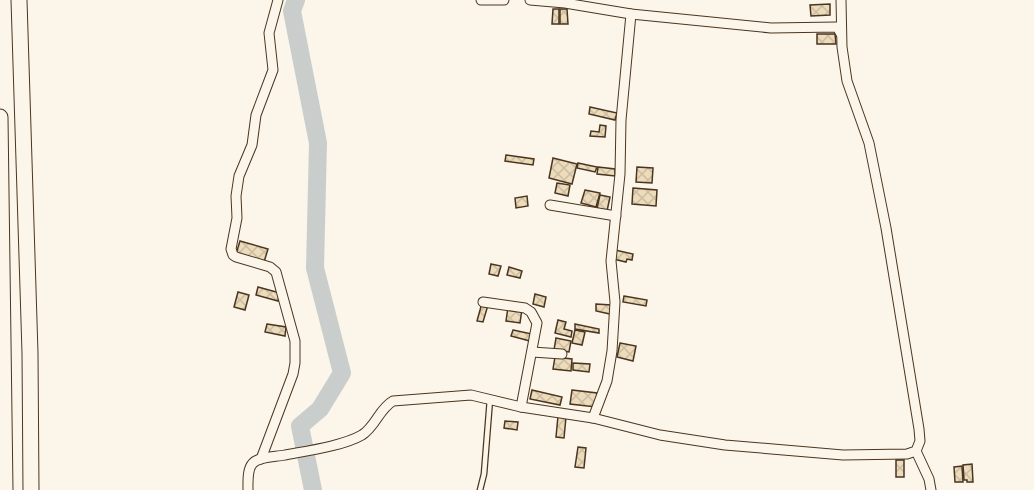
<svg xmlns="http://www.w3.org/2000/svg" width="1034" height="490" viewBox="0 0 1034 490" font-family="Lora,serif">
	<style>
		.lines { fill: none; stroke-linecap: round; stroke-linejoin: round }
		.river { stroke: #c9cecd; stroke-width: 18 }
		.building { fill: url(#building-cross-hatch); stroke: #4a3520; stroke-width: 1.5 }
		.service-casing { stroke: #4a3520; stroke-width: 7 }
		.minor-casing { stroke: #4a3520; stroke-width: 11 }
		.trunk-casing { stroke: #4a3520; stroke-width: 17 }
		.service { stroke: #fbf6e9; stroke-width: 4.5 }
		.minor { stroke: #fbf6e9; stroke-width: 9 }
		.trunk { stroke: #fbf6e9; stroke-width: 15 }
	</style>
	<defs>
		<pattern id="building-cross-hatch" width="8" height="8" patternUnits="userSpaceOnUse" patternTransform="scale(1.5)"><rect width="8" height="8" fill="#ecdcbc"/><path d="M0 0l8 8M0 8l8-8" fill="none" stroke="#ccbda1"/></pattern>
	</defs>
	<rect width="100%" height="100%" fill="#fbf6e9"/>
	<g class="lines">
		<path class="river" d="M296,0L292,11L318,143L315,268L342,373L320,409L300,426L313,490"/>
	</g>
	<g class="building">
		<path d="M830,4V15L811,16L810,5Z"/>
		<path d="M553,9H559V24H552Z"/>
		<path d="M560,9H567L568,24H560Z"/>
		<path d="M817,34H835L836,44H817Z"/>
		<path d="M590,107L617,113L615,120L589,114Z"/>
		<path d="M600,125L606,126L605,137L590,136L591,131L599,132Z"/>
		<path d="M506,155L534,159L533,165L505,161Z"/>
		<path d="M553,158L577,164L572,184L549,178Z"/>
		<path d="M578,163L597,167L595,172L577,168Z"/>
		<path d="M598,167L615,169V176L597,174Z"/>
		<path d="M637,167L653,168L652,183L636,182Z"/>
		<path d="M557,183L570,185L568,196L555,193Z"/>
		<path d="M633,188L657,190L656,206L632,204Z"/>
		<path d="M585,190L600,193L596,207L581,203Z"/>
		<path d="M600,195L610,197L607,211L597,208Z"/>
		<path d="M527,196L528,206L516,208L515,198Z"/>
		<path d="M240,241L268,249L264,262L236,254Z"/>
		<path d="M615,250L633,254L632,260L627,259L626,262L613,259Z"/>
		<path d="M491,264L501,266L498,276L489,274Z"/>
		<path d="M509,267L522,271L520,278L507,275Z"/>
		<path d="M258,287L280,293L278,301L256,295Z"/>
		<path d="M238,292L249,295L245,310L234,307Z"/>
		<path d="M535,294L546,297L544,307L533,304Z"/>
		<path d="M624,296L647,300L646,306L623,302Z"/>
		<path d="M482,303L488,305L483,322L477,321Z"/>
		<path d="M596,304L611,305L610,314L596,311Z"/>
		<path d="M508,307L522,309L520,323L506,321Z"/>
		<path d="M558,320L566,322L564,329L572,331L571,337L555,333Z"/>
		<path d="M267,324L286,327L285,336L265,332Z"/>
		<path d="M575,324L599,329V333L575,329Z"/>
		<path d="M513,330L532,334L530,341L511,336Z"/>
		<path d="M575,330L585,332L582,345L572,343Z"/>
		<path d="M556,338L571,341L569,352L554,350Z"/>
		<path d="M620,343L636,346L633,361L617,357Z"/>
		<path d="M555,357L572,359L571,371L553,369Z"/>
		<path d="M573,363L590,364L589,372L573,370Z"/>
		<path d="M532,390L562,397L560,405L530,399Z"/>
		<path d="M572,390L597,393L596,407L570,404Z"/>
		<path d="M558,416L566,417L564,438L556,437Z"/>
		<path d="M505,421L518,422L517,430L504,428Z"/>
		<path d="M578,447L586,448L584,468L575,467Z"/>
		<rect x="896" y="460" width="8" height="17"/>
		<path d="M972,464L973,482H967V480H964L963,465Z"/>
		<path d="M962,466L963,482H955L954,467Z"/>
	</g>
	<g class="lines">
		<defs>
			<path id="service" d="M480,490L484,474L490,399"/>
			<g id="minor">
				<path d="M481,0H504"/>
				<path d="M530,0L565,3L631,14L771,28L837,27L841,34"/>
				<path d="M550,205L616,216"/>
				<path d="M483,302L525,308L531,312L537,323L521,407"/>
				<path d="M532,352L562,354"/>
				<path d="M593,418L607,381L612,351L615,302L611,261L620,174L621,120L631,14"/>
				<path d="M916,451L929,479L931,490"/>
				<path d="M261,459L293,374L295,363V341L276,272L270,267L236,257L233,255L231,249L237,218L236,196L239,176L252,145L256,115L273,70L269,33L278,0"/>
				<path d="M248,490C248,482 247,469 253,463C260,456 276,457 285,455C306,451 343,446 362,435C376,426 379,409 393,401L471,395L521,407L593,418L660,435L725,445L843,455L907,454L916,451L920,441L919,429L886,228L869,143L847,81L842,47L841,0"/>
			</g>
			<g id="trunk">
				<path d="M19,0L30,353L31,490"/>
				<path d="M0,117L5,490"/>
			</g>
		</defs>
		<use href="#service" class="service-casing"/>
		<use href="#minor" class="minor-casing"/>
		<use href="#trunk" class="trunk-casing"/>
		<use href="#service" class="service"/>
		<use href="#minor" class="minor"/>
		<use href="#trunk" class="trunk"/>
	</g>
</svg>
